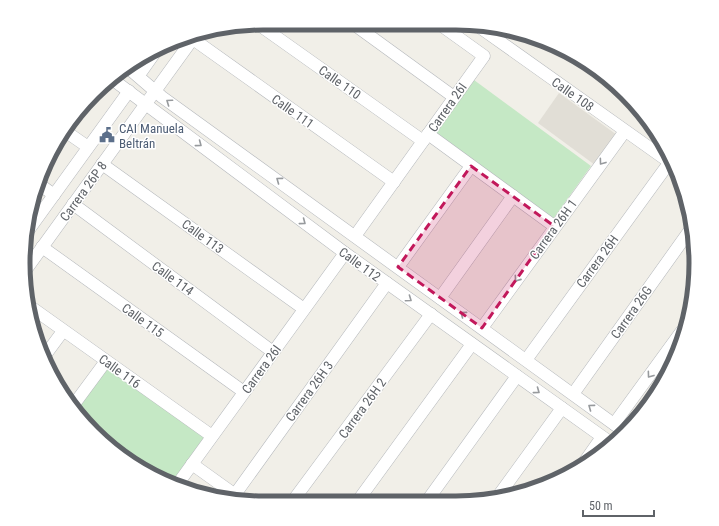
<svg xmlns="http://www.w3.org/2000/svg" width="719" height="526" viewBox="0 0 719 526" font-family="'Roboto Condensed',sans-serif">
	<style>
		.education { fill: #e1ded6 }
		.green { fill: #c5e8c5 }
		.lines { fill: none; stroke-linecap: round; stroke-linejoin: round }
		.minor-casing { stroke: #b5b8bc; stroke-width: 13 }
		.minor { stroke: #fff; stroke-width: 12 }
		.oneway { stroke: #979a9d }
		.marked { fill: #c2185b; fill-opacity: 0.2; stroke: #c2185b; stroke-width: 3; stroke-dasharray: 8 5; stroke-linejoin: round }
		.labels { text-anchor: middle; stroke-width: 3; stroke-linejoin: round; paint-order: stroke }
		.street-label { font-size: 13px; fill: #5f6368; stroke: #fff }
		.service-label { font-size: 13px; fill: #4e5e75; stroke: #fff; text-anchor: start }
		.rim { fill: none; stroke: #5f6368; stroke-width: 5 }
	</style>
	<rect width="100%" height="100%" fill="#f1efe8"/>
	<path class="education" d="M559,93L617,135L595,165L538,123Z"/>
	<g class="green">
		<path d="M474,80L591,166L553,219L436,133Z"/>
		<path d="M106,361L212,436L177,485L143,471L73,409Z"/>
	</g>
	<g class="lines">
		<defs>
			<g id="minor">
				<path d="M352,23L454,97"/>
				<path d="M258,24L423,141"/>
				<path d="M478,26L668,161"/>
				<path d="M193,39L394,182"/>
				<path d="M126,66L162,97L622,430"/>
				<path d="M139,75L156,51"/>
				<path d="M112,79L345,253L611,443"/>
				<path d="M65,131L88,147"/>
				<path d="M428,134L554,226"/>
				<path d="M102,164L304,309"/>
				<path d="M39,184L54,195"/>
				<path d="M73,204L273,352"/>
				<path d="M25,235L129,91"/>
				<path d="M355,236L484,56L438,23"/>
				<path d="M42,247L244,392"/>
				<path d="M398,267L471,166"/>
				<path d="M25,271L197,33"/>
				<path d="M440,298L513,196"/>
				<path d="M28,305L212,436"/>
				<path d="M482,328L625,131"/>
				<path d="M43,358L63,331"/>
				<path d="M526,360L669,163"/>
				<path d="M573,394L690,230"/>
				<path d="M72,407L106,361"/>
				<path d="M614,424L681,332"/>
				<path d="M192,464L245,502"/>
				<path d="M583,464L602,437"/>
				<path d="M177,485L345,253"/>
				<path d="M496,499L562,408"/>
				<path d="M231,500L387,283"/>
				<path d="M427,501L517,376"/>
				<path d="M292,502L431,314"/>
				<path d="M357,502L472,344"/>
			</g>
		</defs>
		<use href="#minor" class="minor-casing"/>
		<use href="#minor" class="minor"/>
	</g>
	<defs><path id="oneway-chevron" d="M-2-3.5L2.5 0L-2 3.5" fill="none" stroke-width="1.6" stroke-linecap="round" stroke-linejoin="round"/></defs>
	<g class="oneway">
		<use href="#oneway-chevron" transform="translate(169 102) rotate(-145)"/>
		<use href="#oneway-chevron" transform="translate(199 144) rotate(37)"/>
		<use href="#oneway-chevron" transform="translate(602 162) rotate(126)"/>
		<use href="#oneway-chevron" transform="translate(279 180) rotate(-144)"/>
		<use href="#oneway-chevron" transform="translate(303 222) rotate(37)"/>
		<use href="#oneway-chevron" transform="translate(517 279) rotate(125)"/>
		<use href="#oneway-chevron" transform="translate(409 299) rotate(35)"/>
		<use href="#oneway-chevron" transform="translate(463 314) rotate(-144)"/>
		<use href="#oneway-chevron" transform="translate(650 375) rotate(126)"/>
		<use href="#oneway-chevron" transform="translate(537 391) rotate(36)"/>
		<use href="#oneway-chevron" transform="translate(591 407) rotate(-144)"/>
	</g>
	<path class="marked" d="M471,166L554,226L482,328L398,267Z"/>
	<defs>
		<symbol id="civic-bare" viewBox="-9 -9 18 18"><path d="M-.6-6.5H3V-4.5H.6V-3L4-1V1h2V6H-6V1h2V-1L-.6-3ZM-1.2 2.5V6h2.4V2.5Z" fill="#5c6f8a" stroke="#fff" stroke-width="2.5" paint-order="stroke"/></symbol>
	</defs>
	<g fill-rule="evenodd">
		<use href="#civic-bare" x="96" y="124" width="22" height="22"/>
	</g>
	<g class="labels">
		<g class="street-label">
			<text transform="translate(340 82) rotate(35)" y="5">Calle 110</text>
			<text transform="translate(573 94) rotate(35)" y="5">Calle 108</text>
			<text transform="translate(447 107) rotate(-55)" y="5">Carrera 26I</text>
			<text transform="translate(293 111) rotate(35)" y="5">Calle 111</text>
			<text transform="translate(83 191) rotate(-54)" y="5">Carrera 26P 8</text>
			<text transform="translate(553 229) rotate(-54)" y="5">Carrera 26H 1</text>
			<text transform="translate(203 236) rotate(36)" y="5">Calle 113</text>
			<text transform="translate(597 261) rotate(-54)" y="5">Carrera 26H</text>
			<text transform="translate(360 264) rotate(36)" y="5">Calle 112</text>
			<text transform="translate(173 278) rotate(36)" y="5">Calle 114</text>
			<text transform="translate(631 312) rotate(-55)" y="5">Carrera 26G</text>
			<text transform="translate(143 320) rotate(36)" y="5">Calle 115</text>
			<text transform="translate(261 369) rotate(-54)" y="5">Carrera 26I</text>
			<text transform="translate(120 371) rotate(36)" y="5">Calle 116</text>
			<text transform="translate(309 391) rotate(-54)" y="5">Carrera 26H 3</text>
			<text transform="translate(362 408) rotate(-54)" y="5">Carrera 26H 2</text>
		</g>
		<g class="service-label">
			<text x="119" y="133">CAI Manuela<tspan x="119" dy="15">Beltrán</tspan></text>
		</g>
	</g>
	<path d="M0 0H719V526H0ZM263 30H456A233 233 0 0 1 689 263V263A233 233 0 0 1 456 496H263A233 233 0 0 1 30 263V263A233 233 0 0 1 263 30Z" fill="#fff" fill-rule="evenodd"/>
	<path class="rim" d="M263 30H456A233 233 0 0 1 689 263V263A233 233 0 0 1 456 496H263A233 233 0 0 1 30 263V263A233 233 0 0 1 263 30Z"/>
	<path d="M583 510v6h71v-6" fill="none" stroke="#5f6368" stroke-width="2"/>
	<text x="589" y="510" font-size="12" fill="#5f6368" stroke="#ffffff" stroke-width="3" paint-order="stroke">50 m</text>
</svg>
